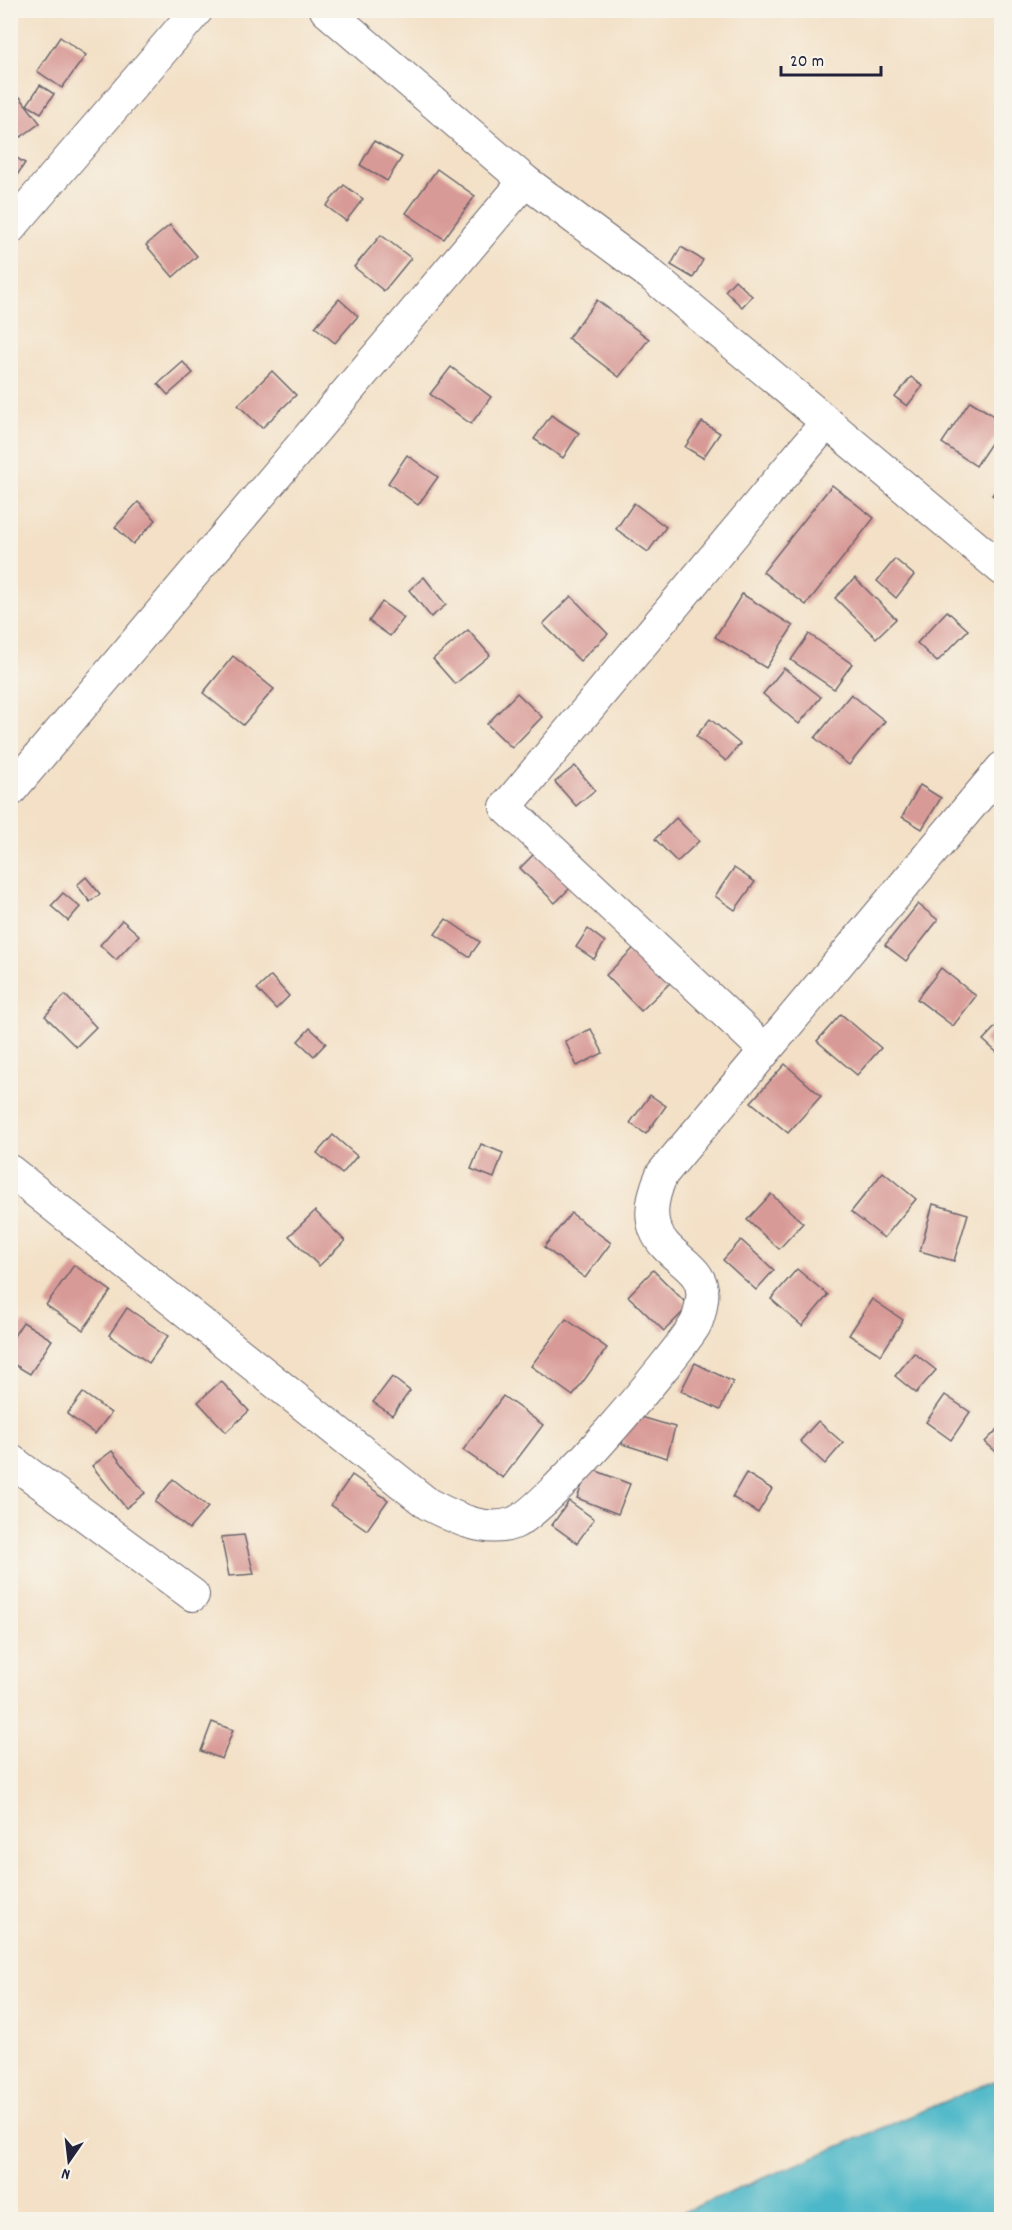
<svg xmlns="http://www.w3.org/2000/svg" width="1012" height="2230" viewBox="0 0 1012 2230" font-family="Dekko,sans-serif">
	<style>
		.water { fill: #4cb7c8; stroke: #376c82; stroke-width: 1.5 }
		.building { fill: #d89a96 }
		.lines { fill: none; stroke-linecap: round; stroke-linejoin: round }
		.street-casing { stroke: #6b646c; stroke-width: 34 }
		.street { stroke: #fff; stroke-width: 32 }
	</style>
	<rect width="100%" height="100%" fill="#f7f3e8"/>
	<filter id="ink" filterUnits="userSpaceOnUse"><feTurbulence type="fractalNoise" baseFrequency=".0167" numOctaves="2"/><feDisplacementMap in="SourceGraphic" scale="12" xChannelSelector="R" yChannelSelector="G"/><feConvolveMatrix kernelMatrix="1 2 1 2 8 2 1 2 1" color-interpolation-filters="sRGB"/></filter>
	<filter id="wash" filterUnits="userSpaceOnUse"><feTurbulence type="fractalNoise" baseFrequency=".008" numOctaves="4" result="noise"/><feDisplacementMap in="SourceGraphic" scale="24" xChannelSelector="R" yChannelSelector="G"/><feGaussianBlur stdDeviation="1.35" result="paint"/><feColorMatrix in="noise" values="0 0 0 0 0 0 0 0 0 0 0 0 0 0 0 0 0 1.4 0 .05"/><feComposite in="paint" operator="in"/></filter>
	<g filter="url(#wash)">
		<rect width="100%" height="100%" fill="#f3e0c6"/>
		<path class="water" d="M1001,2078V2219H667Z"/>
		<g id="blocks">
			<g class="building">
				<path d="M60,37L86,55L62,88L37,71Z"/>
				<path d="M40,85L54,94L41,113L27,105Z"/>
				<path d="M20,97L40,123L21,137L10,122V104Z"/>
				<path d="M374,141L402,157L387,181L360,165Z"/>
				<path d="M10,154L25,163L10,186Z"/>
				<path d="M437,169L475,196L444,239L406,213Z"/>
				<path d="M344,185L363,199L346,221L326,206Z"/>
				<path d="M170,225L197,256L173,277L146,245Z"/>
				<path d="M381,235L411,258L384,291L354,267Z"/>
				<path d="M681,247L703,260L693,278L671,265Z"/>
				<path d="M735,280L752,296L742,307L725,291Z"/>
				<path d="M339,299L358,316L335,343L315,327Z"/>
				<path d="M597,300L649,339L619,377L568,338Z"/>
				<path d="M183,362L193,373L168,395L158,384Z"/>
				<path d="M451,367L491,397L471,424L430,394Z"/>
				<path d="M272,371L296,395L262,428L238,405Z"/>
				<path d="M911,377L923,386L907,406L895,397Z"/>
				<path d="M970,401L1002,421V427L976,466L942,443Z"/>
				<path d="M551,415L579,433L563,458L534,439Z"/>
				<path d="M702,422L720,433L703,458L685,447Z"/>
				<path d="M407,455L438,477L418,505L388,483Z"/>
				<path d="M1002,484V503L992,495Z"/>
				<path d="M832,485L874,518L806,605L763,572Z"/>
				<path d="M138,502L156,520L133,544L115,527Z"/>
				<path d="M634,503L666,527L648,552L616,529Z"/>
				<path d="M895,559L914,575L896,598L877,581Z"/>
				<path d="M424,577L446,605L431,617L409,590Z"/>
				<path d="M855,578L896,619L876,638L835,598Z"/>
				<path d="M742,594L793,626L766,668L715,637Z"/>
				<path d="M571,596L608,634L580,661L543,624Z"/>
				<path d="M382,602L404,618L390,636L369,621Z"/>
				<path d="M947,611L968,630L937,662L917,643Z"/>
				<path d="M468,630L490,655L455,684L433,659Z"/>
				<path d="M809,634L852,664L834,689L791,660Z"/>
				<path d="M233,656L274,689L243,725L203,693Z"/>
				<path d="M784,668L821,697L799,724L763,694Z"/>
				<path d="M517,693L542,717L512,748L487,724Z"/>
				<path d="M851,694L885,721L849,765L815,738Z"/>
				<path d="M710,719L740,744L726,761L696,736Z"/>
				<path d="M575,766L595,790L576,806L555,782Z"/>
				<path d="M920,785L941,798L922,829L902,817Z"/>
				<path d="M676,818L699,841L677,862L655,839Z"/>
				<path d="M540,848L575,883L555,903L520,868Z"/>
				<path d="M734,868L755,882L735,910L715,896Z"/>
				<path d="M86,877L100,894L90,902L77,885Z"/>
				<path d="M63,893L80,907L68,921L51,906Z"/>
				<path d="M918,904L938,920L906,961L885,945Z"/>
				<path d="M446,919L480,942L469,957L435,934Z"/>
				<path d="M122,920L139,935L116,960L100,945Z"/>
				<path d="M588,929L605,942L594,959L576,947Z"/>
				<path d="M635,947L670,983L641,1011L606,975Z"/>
				<path d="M941,968L976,996L953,1026L917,999Z"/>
				<path d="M271,976L289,996L276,1009L257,989Z"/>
				<path d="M65,995L96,1027L76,1047L45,1016Z"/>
				<path d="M841,1014L881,1048L857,1075L817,1041Z"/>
				<path d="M1002,1020V1057L983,1040Z"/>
				<path d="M310,1028L326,1043L314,1056L298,1041Z"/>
				<path d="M591,1029L603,1053L577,1066L565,1041Z"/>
				<path d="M785,1064L821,1096L788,1133L751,1102Z"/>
				<path d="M650,1095L666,1106L646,1134L630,1123Z"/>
				<path d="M333,1135L357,1156L342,1174L317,1153Z"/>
				<path d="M481,1144L503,1153L494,1178L471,1169Z"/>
				<path d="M883,1172L916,1199L884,1238L851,1212Z"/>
				<path d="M771,1194L803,1223L779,1249L747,1220Z"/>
				<path d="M933,1204L968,1214L954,1261L920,1251Z"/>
				<path d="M315,1211L345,1241L319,1266L289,1236Z"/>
				<path d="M571,1213L611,1243L585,1278L544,1247Z"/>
				<path d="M741,1240L774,1270L756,1290L723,1260Z"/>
				<path d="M74,1265L111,1291L83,1330L46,1305Z"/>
				<path d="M797,1269L828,1295L802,1326L771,1299Z"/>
				<path d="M653,1270L689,1306L664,1331L628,1296Z"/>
				<path d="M872,1299L903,1320L881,1355L849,1335Z"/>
				<path d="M127,1308L168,1336L149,1363L109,1335Z"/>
				<path d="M566,1319L607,1348L573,1396L531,1366Z"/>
				<path d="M23,1322L52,1340L30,1374L10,1362V1342Z"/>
				<path d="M914,1353L936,1370L916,1393L895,1376Z"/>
				<path d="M695,1363L733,1382L720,1410L681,1391Z"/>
				<path d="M392,1377L410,1391L392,1415L373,1402Z"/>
				<path d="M221,1381L249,1411L226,1432L198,1402Z"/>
				<path d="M83,1393L111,1413L95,1434L67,1414Z"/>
				<path d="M945,1395L970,1412L951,1440L926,1422Z"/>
				<path d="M503,1396L543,1425L503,1478L463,1450Z"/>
				<path d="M631,1414L675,1427L667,1458L622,1444Z"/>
				<path d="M818,1421L843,1443L825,1464L800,1441Z"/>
				<path d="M1002,1425V1457L985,1442Z"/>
				<path d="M112,1451L145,1493L126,1508L92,1466Z"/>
				<path d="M589,1468L630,1484L618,1514L577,1498Z"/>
				<path d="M746,1473L772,1489L758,1513L732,1497Z"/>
				<path d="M352,1475L388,1500L367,1530L331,1505Z"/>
				<path d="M173,1479L208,1507L189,1529L155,1502Z"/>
				<path d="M569,1501L594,1519L577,1543L552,1525Z"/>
				<path d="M244,1535L254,1574L229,1576L221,1537Z"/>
				<path d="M212,1722L233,1730L222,1759L201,1751Z"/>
			</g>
		</g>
	</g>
	<g filter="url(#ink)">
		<use href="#blocks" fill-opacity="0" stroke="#6b646c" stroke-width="1.5"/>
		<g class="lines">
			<defs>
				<g id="street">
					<path d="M326,10L525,181L650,274L1002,569"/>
					<path d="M10,228L197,10"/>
					<path d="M10,791L525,181"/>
					<path d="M765,1050L506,807L826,423"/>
					<path d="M10,1171L428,1504C453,1517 486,1534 514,1523C546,1511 674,1359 695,1325C699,1318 701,1307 702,1299C709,1252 624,1259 662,1174L1002,768"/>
					<path d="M10,1460L193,1595"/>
				</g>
			</defs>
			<use href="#street" class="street-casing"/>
			<use href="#street" class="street"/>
		</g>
	</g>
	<rect width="1012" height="2230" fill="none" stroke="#f7f3e8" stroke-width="36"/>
	<g transform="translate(69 2161) rotate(194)" stroke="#f7f3e8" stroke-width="4.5" paint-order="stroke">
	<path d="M0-4.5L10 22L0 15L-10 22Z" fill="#22223b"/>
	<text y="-9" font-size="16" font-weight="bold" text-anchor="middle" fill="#22223b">N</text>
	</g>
	<path d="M781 66v9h100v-9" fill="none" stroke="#22223b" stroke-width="3"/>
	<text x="790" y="66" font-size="18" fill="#22223b" stroke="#f7f3e8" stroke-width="4.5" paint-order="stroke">20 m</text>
</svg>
